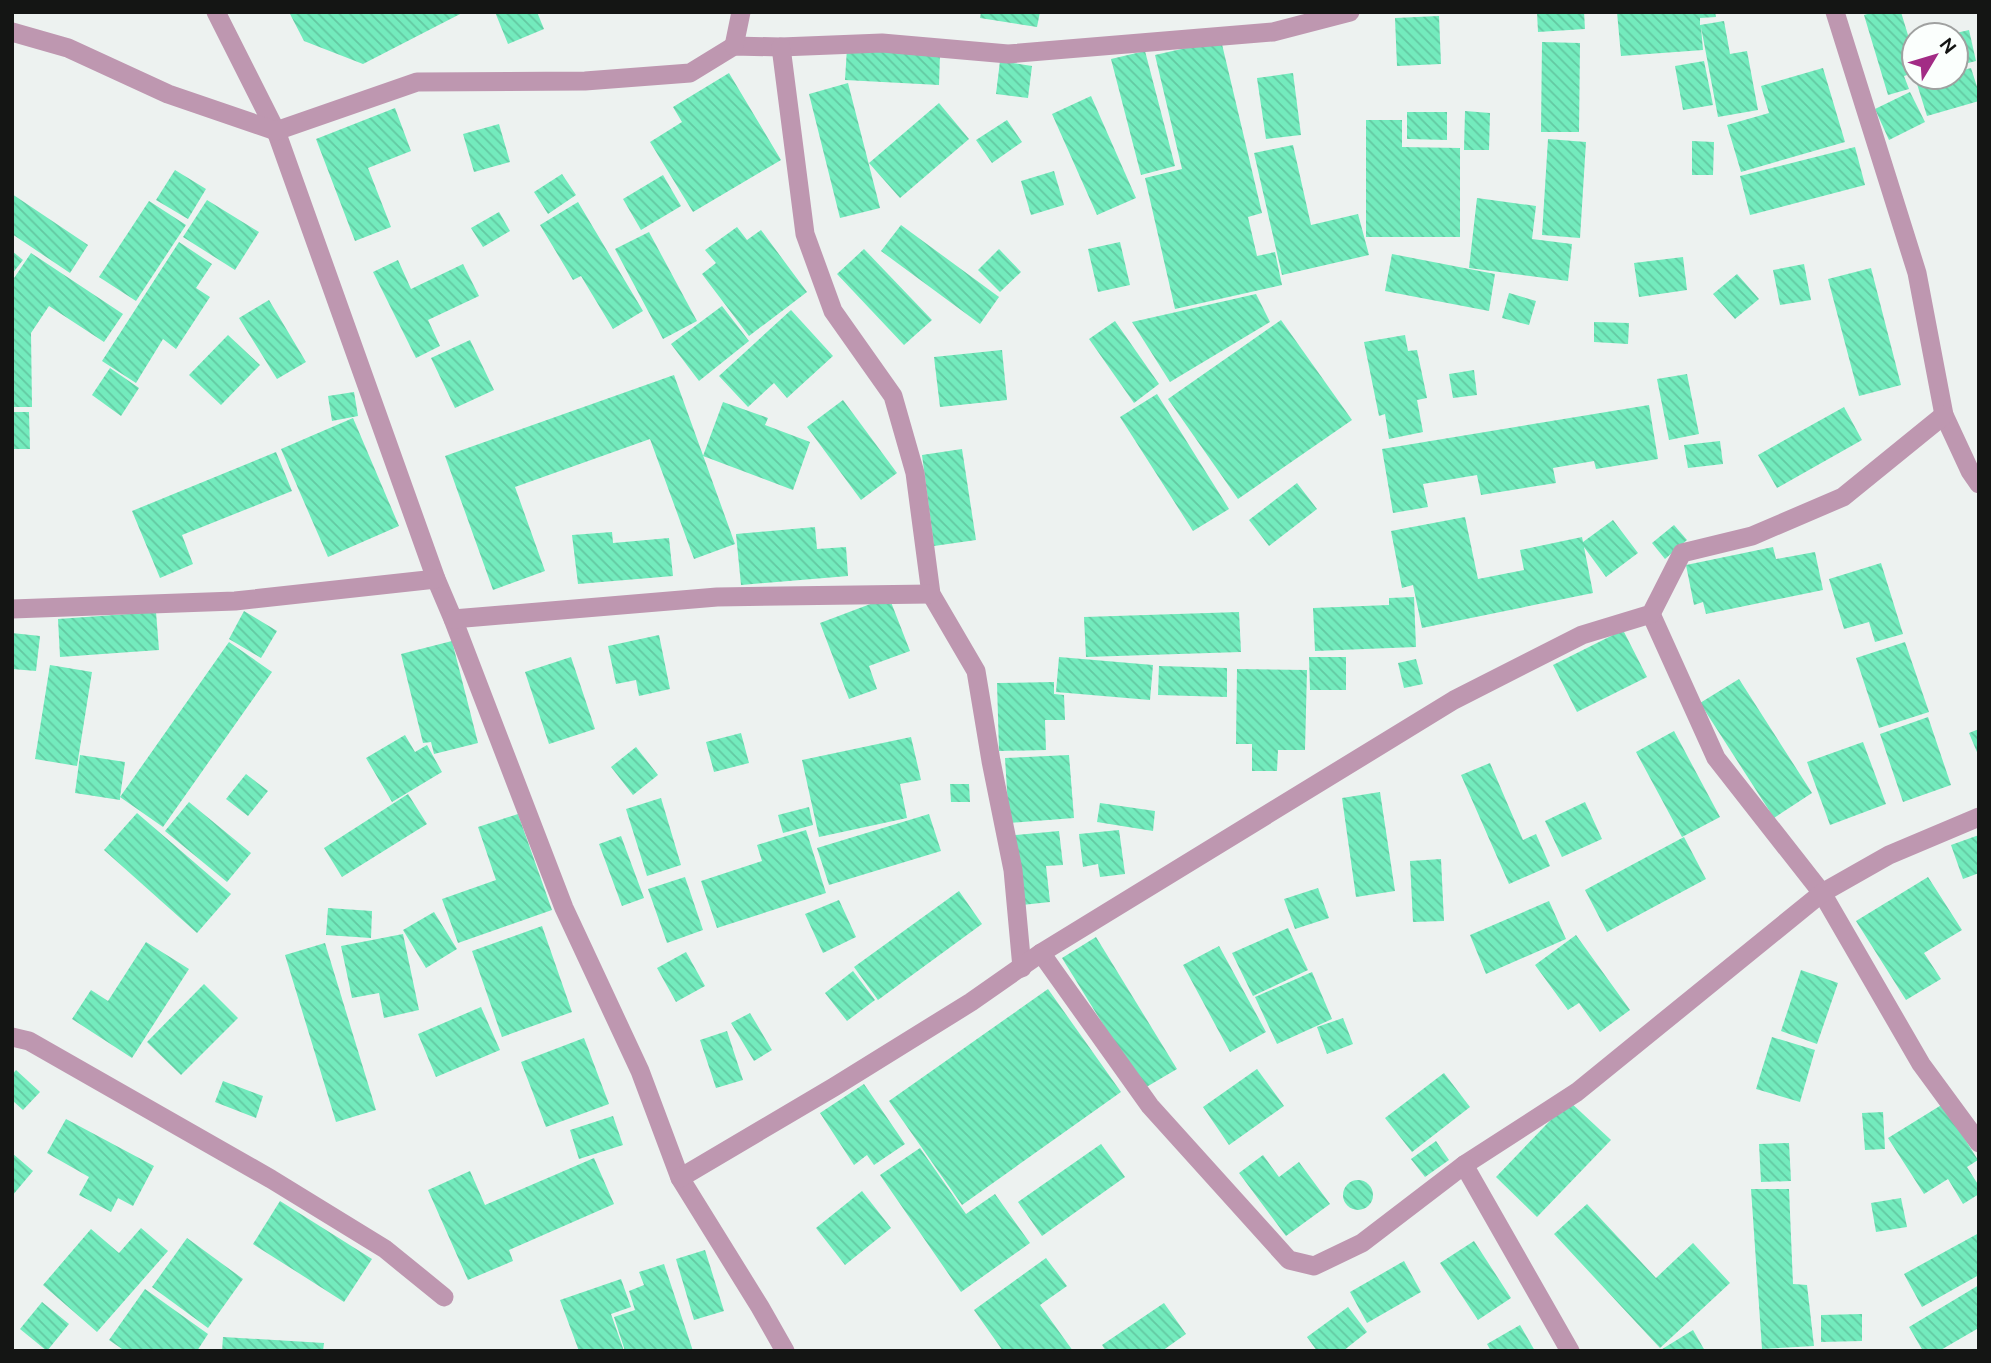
<svg xmlns="http://www.w3.org/2000/svg" width="1991" height="1363" viewBox="0 0 1991 1363" font-family="Ubuntu,sans-serif">
	<style>
		.building { fill: url(#building-back-hatch) }
		.lines { fill: none; stroke-linecap: round; stroke-linejoin: round }
		.minor { stroke: #be97b0; stroke-width: 19 }
	</style>
	<defs>
		<pattern id="building-back-hatch" width="6" height="6" patternUnits="userSpaceOnUse" patternTransform="scale(1.75)"><rect width="6" height="6" fill="#73ebbd"/><path d="M-1 5l2 2M0 0l6 6M5-1l2 2" fill="none" stroke="#63c9a2"/></pattern>
	</defs>
	<rect width="100%" height="100%" fill="#edf2f0"/>
	<g class="building">
		<path d="M289,12H464L363,64L304,41Z"/>
		<path d="M495,12H537L544,29L508,44Z"/>
		<path d="M981,12H1040L1037,27L980,18Z"/>
		<path d="M1537,12H1584L1585,29L1538,32Z"/>
		<path d="M1617,12H1715L1716,17L1700,18V25L1724,21L1730,54L1747,51L1758,110L1718,117L1701,27L1703,50L1621,56Z"/>
		<path d="M1875,12H1901L1914,55V73L1904,76L1909,89L1888,95L1864,15Z"/>
		<path d="M1439,16L1441,64L1397,66L1395,18Z"/>
		<path d="M1969,30L1976,61L1956,66V33Z"/>
		<path d="M1221,40L1262,213L1248,217L1257,256L1275,252L1282,285L1175,309L1145,178L1182,169L1155,55Z"/>
		<path d="M1542,42L1580,43L1579,132H1541Z"/>
		<path d="M847,48L940,53L939,85L845,80Z"/>
		<path d="M1145,51L1175,166L1141,175L1111,59Z"/>
		<path d="M1000,61L1032,66L1028,98L996,94Z"/>
		<path d="M1704,61L1713,105L1683,110L1675,66Z"/>
		<path d="M1823,68L1845,142L1741,172L1727,125L1769,113L1761,86Z"/>
		<path d="M1971,68L1979,93V101L1927,116L1917,84L1940,77H1956V72Z"/>
		<path d="M729,73L781,160L693,212L650,142L682,122L673,107Z"/>
		<path d="M1293,73L1301,135L1266,139L1257,78Z"/>
		<path d="M848,83L880,208L840,218L809,94Z"/>
		<path d="M1910,92L1925,122L1889,140L1875,109Z"/>
		<path d="M1091,96L1136,198L1097,215L1052,114Z"/>
		<path d="M939,103L969,139L900,198L869,163Z"/>
		<path d="M395,108L411,151L368,168L391,227L355,241L316,139Z"/>
		<path d="M1465,111L1490,113L1489,150H1464Z"/>
		<path d="M1407,112H1447V140L1407,139Z"/>
		<path d="M1007,120L1022,142L992,163L976,140Z"/>
		<path d="M1366,120H1402V147L1460,148V237H1366Z"/>
		<path d="M499,124L510,162L474,172L463,134Z"/>
		<path d="M1548,139L1586,142L1580,238L1542,235Z"/>
		<path d="M1692,141L1714,142L1713,175H1692Z"/>
		<path d="M1293,145L1311,225L1358,214L1369,255L1282,275L1254,153Z"/>
		<path d="M1855,147L1865,185L1750,215L1740,176Z"/>
		<path d="M175,170L206,189L188,219L156,200Z"/>
		<path d="M1054,171L1064,205L1031,215L1021,181Z"/>
		<path d="M562,174L576,195L548,214L534,192Z"/>
		<path d="M663,175L681,206L641,230L623,199Z"/>
		<path d="M12,194L88,245L70,273L12,234Z"/>
		<path d="M1477,198L1536,206L1532,239L1572,244L1568,281L1469,268Z"/>
		<path d="M207,200L259,232L235,270L183,237Z"/>
		<path d="M149,201L186,225L136,301L99,277Z"/>
		<path d="M578,202L643,311L613,329L581,276L573,280L540,225Z"/>
		<path d="M499,212L510,231L483,247L471,228Z"/>
		<path d="M901,225L999,297L980,324L881,251Z"/>
		<path d="M737,227L747,240L761,230L807,292L749,336L702,274L716,263L705,250Z"/>
		<path d="M649,232L697,321L663,339L615,249Z"/>
		<path d="M179,242L212,264L196,288L210,297L176,349L163,339L136,383L102,361Z"/>
		<path d="M1120,242L1130,285L1098,292L1088,249Z"/>
		<path d="M864,249L932,320L904,345L837,274Z"/>
		<path d="M999,249L1021,272L1000,292L978,270Z"/>
		<path d="M12,251L23,260L12,274Z"/>
		<path d="M31,253L123,314L104,342L49,306L31,333L32,407H12V281Z"/>
		<path d="M1392,254L1495,274L1489,311L1385,291Z"/>
		<path d="M1683,257L1687,290L1639,297L1634,263Z"/>
		<path d="M398,260L411,289L463,264L479,296L428,320L440,346L416,358L373,272Z"/>
		<path d="M1804,264L1811,300L1780,305L1773,270Z"/>
		<path d="M1871,268L1901,385L1859,396L1828,279Z"/>
		<path d="M1737,274L1759,299L1735,319L1713,294Z"/>
		<path d="M1509,293L1536,301L1529,325L1502,318Z"/>
		<path d="M1256,294L1270,322L1170,382L1132,322Z"/>
		<path d="M269,300L306,362L277,379L239,318Z"/>
		<path d="M722,306L749,341L699,381L671,344Z"/>
		<path d="M791,310L833,356L787,398L774,383L748,407L719,376Z"/>
		<path d="M1281,320L1352,420L1238,499L1168,399Z"/>
		<path d="M1115,321L1159,384L1134,403L1089,339Z"/>
		<path d="M1594,322L1629,323L1628,344L1594,342Z"/>
		<path d="M228,335L260,365L221,405L189,375Z"/>
		<path d="M1405,335L1408,351L1417,350L1427,398L1417,400L1423,432L1389,439L1385,414L1379,416L1364,342Z"/>
		<path d="M470,340L494,390L455,408L431,358Z"/>
		<path d="M1002,350L1007,400L940,407L934,357Z"/>
		<path d="M110,368L139,388L121,416L92,395Z"/>
		<path d="M1474,370L1477,395L1453,398L1449,374Z"/>
		<path d="M1687,374L1699,434L1669,440L1657,379Z"/>
		<path d="M674,375L735,544L694,559L650,439L515,487L545,571L493,590L445,456Z"/>
		<path d="M354,392L358,416L332,421L328,396Z"/>
		<path d="M1157,394L1229,509L1193,531L1120,417Z"/>
		<path d="M843,400L897,473L861,500L807,427Z"/>
		<path d="M723,402L768,418L765,425L810,442L793,490L703,456Z"/>
		<path d="M1649,405L1658,459L1596,469L1594,461L1553,468L1556,483L1481,495L1477,475L1423,484L1428,507L1393,513L1382,449Z"/>
		<path d="M1844,407L1862,440L1777,488L1758,455Z"/>
		<path d="M12,412H29L30,449H12Z"/>
		<path d="M353,418L399,526L328,557L281,449Z"/>
		<path d="M1720,441L1723,464L1688,468L1684,445Z"/>
		<path d="M962,449L976,540L934,546L922,455Z"/>
		<path d="M276,452L292,491L182,535L193,564L160,578L132,511Z"/>
		<path d="M1297,483L1317,509L1269,546L1249,520Z"/>
		<path d="M1465,517L1478,579L1524,570L1520,550L1582,537L1583,542L1613,520L1638,553L1606,577L1584,547L1593,593L1422,628L1413,585L1402,588L1391,531Z"/>
		<path d="M1674,525L1687,540L1665,559L1652,543Z"/>
		<path d="M815,527L817,549L846,547L848,576L741,585L736,534Z"/>
		<path d="M612,532L613,543L669,538L673,576L578,584L572,535Z"/>
		<path d="M1773,547L1776,559L1815,552L1823,590L1706,614L1703,602L1694,605L1686,565Z"/>
		<path d="M1881,563L1903,634L1875,642L1869,622L1844,629L1829,579Z"/>
		<path d="M889,597L910,651L869,666L877,689L849,699L820,623Z"/>
		<path d="M1414,597L1416,647L1315,651L1313,608L1389,605V598Z"/>
		<path d="M244,611L277,631L261,658L229,639Z"/>
		<path d="M156,612L159,650L60,657L58,619Z"/>
		<path d="M1239,612L1241,652L1086,657L1084,617Z"/>
		<path d="M1623,630L1647,677L1577,712L1553,665Z"/>
		<path d="M12,633L40,636L36,671L12,669Z"/>
		<path d="M659,635L670,689L639,696L636,680L616,684L608,646Z"/>
		<path d="M452,641L478,743L434,754L431,742L423,743L401,654Z"/>
		<path d="M229,642L272,672L163,827L120,797V800L75,793L80,755L125,762L120,797Z"/>
		<path d="M1905,642L1929,712L1879,728L1856,658Z"/>
		<path d="M571,657L595,729L549,744L525,672Z"/>
		<path d="M1059,657L1153,665L1150,700L1056,692Z"/>
		<path d="M1309,657H1346V690H1310Z"/>
		<path d="M1416,659L1423,684L1404,688L1398,663Z"/>
		<path d="M50,665L92,672L77,766L35,759Z"/>
		<path d="M1159,666L1227,668V697L1158,695Z"/>
		<path d="M1237,669L1307,670L1305,750H1278L1277,771H1252V744H1236Z"/>
		<path d="M1739,679L1812,793L1774,818L1700,703Z"/>
		<path d="M1054,682V694L1064,695L1065,720H1045L1046,750L999,751L997,683Z"/>
		<path d="M1928,717L1951,785L1903,802L1880,734Z"/>
		<path d="M1979,729V757L1969,733Z"/>
		<path d="M1674,731L1720,817L1682,837L1636,752Z"/>
		<path d="M741,733L749,763L714,772L706,742Z"/>
		<path d="M405,735L415,752L427,745L442,772L392,802L366,758Z"/>
		<path d="M911,737L921,780L900,784L907,818L819,837L802,760Z"/>
		<path d="M1863,742L1886,804L1830,825L1807,762Z"/>
		<path d="M636,747L658,775L633,795L611,767Z"/>
		<path d="M1069,755L1074,818L1009,823L1005,758Z"/>
		<path d="M1490,763L1523,840L1536,834L1550,866L1509,884L1461,775Z"/>
		<path d="M246,774L268,791L248,816L226,799Z"/>
		<path d="M950,784H969L970,802H951Z"/>
		<path d="M1380,792L1395,891L1356,897L1342,798Z"/>
		<path d="M408,794L427,824L342,877L324,848Z"/>
		<path d="M661,798L681,865L647,876L626,809Z"/>
		<path d="M189,802L251,853L227,882L165,831Z"/>
		<path d="M1585,802L1602,839L1562,857L1545,821Z"/>
		<path d="M1100,803L1155,811L1153,831L1097,822Z"/>
		<path d="M809,807L813,825L783,833L778,815Z"/>
		<path d="M137,813L231,894L197,933L104,850Z"/>
		<path d="M518,814L552,910L458,943L442,899L496,880L478,827Z"/>
		<path d="M929,814L941,851L829,885L817,848Z"/>
		<path d="M806,830L826,893L717,928L701,881L762,861L757,845Z"/>
		<path d="M1119,830L1125,874L1100,877L1098,864L1083,867L1079,834Z"/>
		<path d="M1059,831L1063,865L1046,866L1050,902L1022,905L1015,835Z"/>
		<path d="M1979,835V873L1963,879L1951,845Z"/>
		<path d="M621,836L644,898L622,906L599,844Z"/>
		<path d="M1684,837L1706,879L1607,932L1585,890Z"/>
		<path d="M1441,859L1444,921L1413,922L1410,861Z"/>
		<path d="M685,877L703,930L667,943L648,889Z"/>
		<path d="M1928,877L1962,930L1924,953L1941,979L1906,1000L1856,921Z"/>
		<path d="M1318,888L1329,918L1295,929L1284,899Z"/>
		<path d="M959,891L982,924L878,1000L854,967Z"/>
		<path d="M839,900L856,937L823,953L805,914Z"/>
		<path d="M1549,901L1566,939L1486,974L1470,935Z"/>
		<path d="M328,908L372,911L371,938L326,935Z"/>
		<path d="M434,912L457,949L426,968L403,930Z"/>
		<path d="M542,926L572,1012L502,1037L472,951Z"/>
		<path d="M1288,928L1308,970L1253,996L1232,953Z"/>
		<path d="M403,934L419,1010L384,1018L379,993L352,998L341,946Z"/>
		<path d="M1576,935L1630,1010L1600,1032L1579,1003L1568,1010L1535,965Z"/>
		<path d="M1096,937L1177,1069L1143,1089L1062,958Z"/>
		<path d="M146,942L189,969L132,1058L72,1019L91,990L108,1001Z"/>
		<path d="M325,943L376,1110L336,1122L285,955Z"/>
		<path d="M1219,946L1266,1032L1230,1052L1183,965Z"/>
		<path d="M686,952L705,986L676,1002L657,968Z"/>
		<path d="M1801,970L1838,983L1817,1044L1781,1031Z"/>
		<path d="M853,971L875,1000L847,1021L825,993Z"/>
		<path d="M1312,972L1332,1019L1277,1044L1255,997Z"/>
		<path d="M204,984L238,1018L181,1075L147,1042Z"/>
		<path d="M1048,989L1121,1092L962,1205L889,1101Z"/>
		<path d="M481,1007L500,1050L436,1077L418,1034Z"/>
		<path d="M750,1013L772,1050L754,1061L731,1023Z"/>
		<path d="M1343,1018L1353,1044L1327,1054L1317,1027Z"/>
		<path d="M727,1031L743,1080L716,1088L700,1040Z"/>
		<path d="M1772,1037L1815,1050L1800,1102L1756,1089Z"/>
		<path d="M584,1038L609,1104L546,1127L521,1062Z"/>
		<path d="M1257,1069L1284,1106L1229,1145L1203,1107Z"/>
		<path d="M16,1070L40,1092L23,1110L12,1100V1075Z"/>
		<path d="M1444,1073L1470,1107L1412,1152L1385,1118Z"/>
		<path d="M223,1081L263,1096L256,1118L215,1102Z"/>
		<path d="M864,1084L905,1144L874,1165L867,1155L854,1165L820,1113Z"/>
		<path d="M1569,1101L1611,1140L1537,1217L1496,1177Z"/>
		<path d="M1943,1104L1978,1160L1967,1167L1979,1186V1194L1963,1204L1948,1179L1924,1194L1888,1138Z"/>
		<path d="M1883,1112L1885,1149L1865,1150L1862,1113Z"/>
		<path d="M613,1116L623,1145L579,1159L570,1130Z"/>
		<path d="M66,1119L154,1166L133,1206L118,1198L111,1212L79,1195L89,1177L47,1153Z"/>
		<path d="M1436,1141L1449,1160L1425,1177L1411,1159Z"/>
		<path d="M1789,1143L1791,1181L1761,1182L1759,1144Z"/>
		<path d="M1101,1144L1125,1177L1042,1236L1018,1202Z"/>
		<path d="M920,1148L966,1214L995,1194L1030,1243L961,1292L880,1175Z"/>
		<path d="M12,1153L33,1171L12,1196Z"/>
		<path d="M1263,1155L1279,1177L1299,1162L1330,1204L1286,1236L1239,1173Z"/>
		<path d="M594,1158L614,1204L509,1250L513,1261L468,1280L428,1190L470,1171L485,1205Z"/>
		<circle cx="1358" cy="1195" r="15"/>
		<path d="M1751,1189H1789L1793,1284L1807,1285L1814,1346L1762,1349Z"/>
		<path d="M862,1191L891,1228L845,1265L816,1228Z"/>
		<path d="M1901,1198L1907,1227L1876,1232L1871,1203Z"/>
		<path d="M280,1201L372,1259L344,1302L253,1244Z"/>
		<path d="M1587,1204L1656,1278L1693,1243L1730,1283L1660,1348L1554,1234Z"/>
		<path d="M141,1228L168,1251L97,1332L43,1285L91,1229L119,1253Z"/>
		<path d="M1979,1233V1275L1922,1307L1904,1274Z"/>
		<path d="M187,1238L243,1279L208,1328L152,1287Z"/>
		<path d="M1474,1241L1511,1298L1478,1320L1440,1263Z"/>
		<path d="M705,1250L724,1311L694,1320L676,1259Z"/>
		<path d="M1046,1258L1067,1286L1040,1305L1073,1351H1003L974,1310Z"/>
		<path d="M1404,1261L1421,1292L1367,1323L1350,1292Z"/>
		<path d="M664,1264L693,1351H625L614,1317L635,1310L629,1291L644,1285L639,1272Z"/>
		<path d="M621,1279L631,1307L611,1314L624,1351H579L560,1300Z"/>
		<path d="M1979,1285V1332L1977,1329L1939,1351H1923L1909,1327Z"/>
		<path d="M145,1289L208,1334L197,1351H125L109,1340Z"/>
		<path d="M42,1302L69,1324L47,1351L20,1329Z"/>
		<path d="M1164,1303L1186,1334L1162,1351H1106L1102,1345Z"/>
		<path d="M1348,1307L1367,1332L1343,1351H1317L1307,1337Z"/>
		<path d="M1862,1314V1341L1821,1342V1315Z"/>
		<path d="M1520,1325L1535,1351H1491L1487,1344Z"/>
		<path d="M1693,1330L1705,1351H1659Z"/>
		<path d="M223,1337L324,1343L323,1351H222Z"/>
	</g>
	<g class="lines">
		<g class="minor">
			<path d="M216,12L276,131L436,579L453,619L564,908L640,1071L680,1178L760,1307L785,1351"/>
			<path d="M1835,12L1917,273L1944,415L1970,471L1979,484"/>
			<path d="M12,32L68,48L168,94L276,131L417,82L585,81L690,73L734,46L781,47L882,43L1008,54L1273,32L1350,12"/>
			<path d="M734,46L741,12"/>
			<path d="M781,47L805,234L833,311L893,396L915,473L931,594L976,671L991,761L1013,870L1022,968"/>
			<path d="M12,609L235,601L436,579"/>
			<path d="M1651,614L1716,758L1822,893L1921,1064L1979,1143"/>
			<path d="M453,619L717,597L931,594"/>
			<path d="M1041,953L1150,1106L1289,1260L1314,1266L1362,1243L1464,1165L1577,1092L1822,893L1889,855L1979,817"/>
			<path d="M12,1037L29,1041L271,1179L385,1249L444,1297"/>
			<path d="M1464,1165L1570,1351"/>
			<path d="M680,1178L834,1087L971,1002L1041,953L1454,700L1582,635L1651,614L1682,553L1752,536L1843,497L1944,415"/>
		</g>
	</g>
	<rect width="1991" height="1363" fill="none" stroke="#141514" stroke-width="28"/>
	<g transform="translate(1935 56) rotate(52)"><circle r="33" fill="#fbfffd" stroke="#9fa1a0" stroke-width="2"/>
	<path d="M0-5L12 26L0 18L-12 26Z" fill="#a22c85"/>
	<text y="-10" font-size="19" font-weight="bold" text-anchor="middle" fill="#141514">N</text>
	</g>
</svg>
